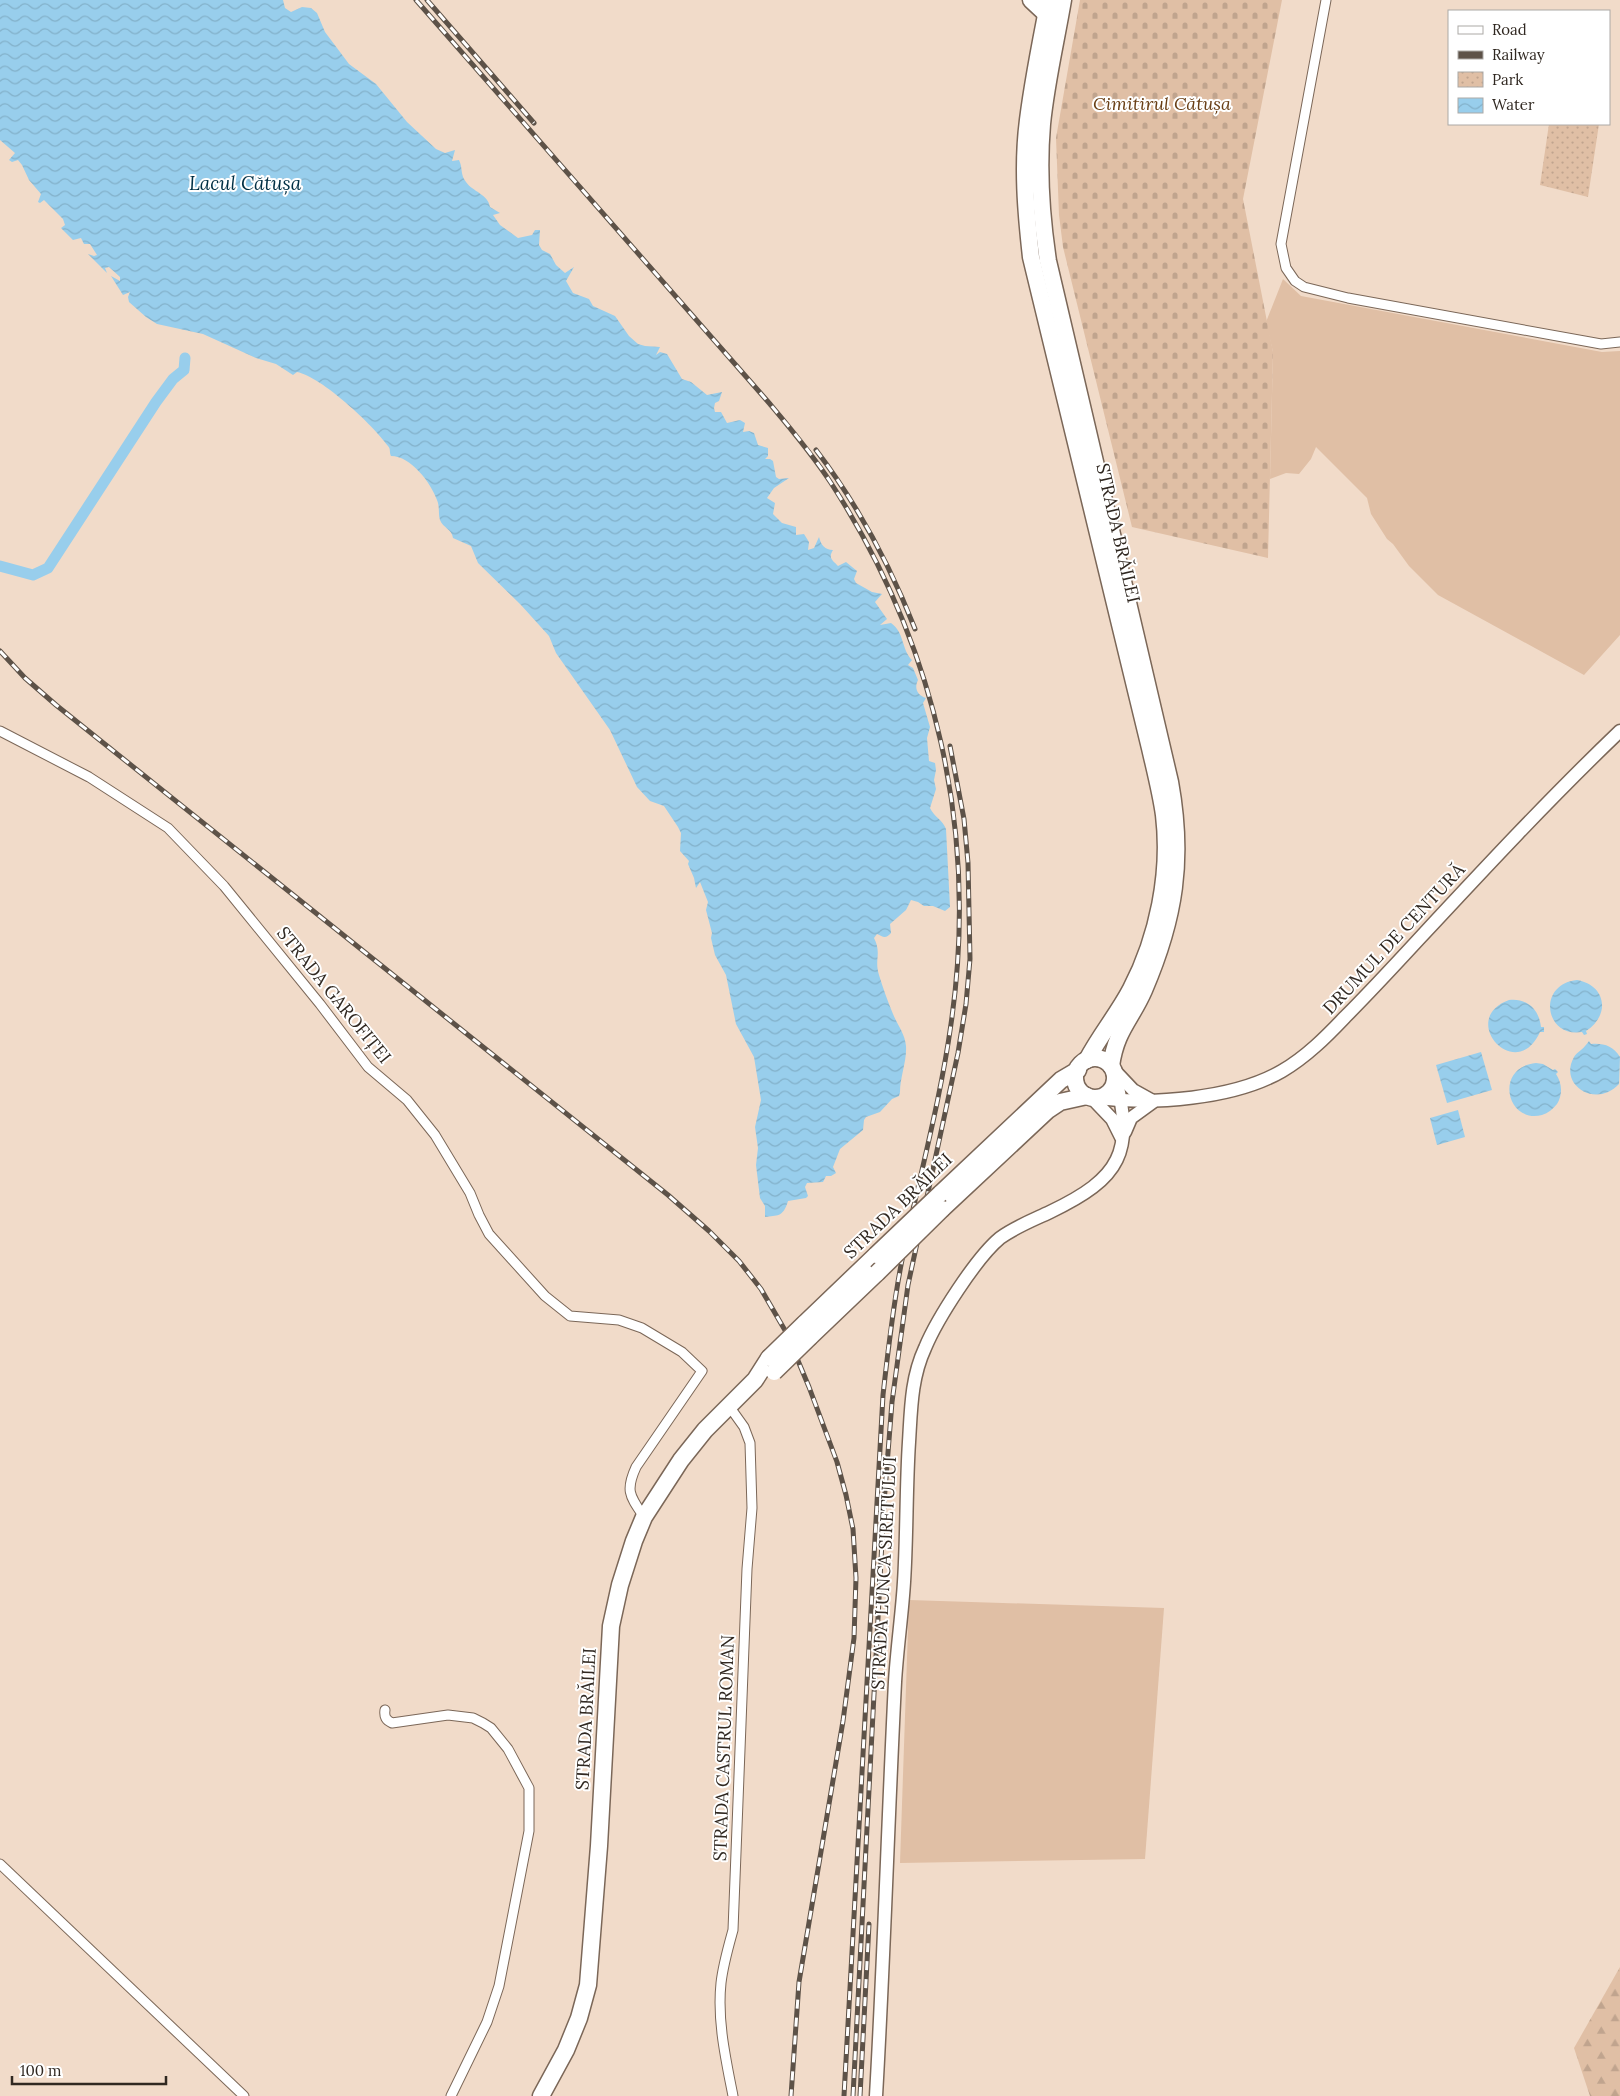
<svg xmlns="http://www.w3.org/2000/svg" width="1620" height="2096" viewBox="0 0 1620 2096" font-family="Lora,serif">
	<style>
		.green { fill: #e0bfa5 }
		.forest { fill: url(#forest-firs) }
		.cemetery { fill: url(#cemetery-stones) }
		.park { fill: url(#park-dots) }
		.water { fill: url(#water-waves) }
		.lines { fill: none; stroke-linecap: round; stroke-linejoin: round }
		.canal { stroke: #98ceec; stroke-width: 11 }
		.street-casing { stroke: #7b6758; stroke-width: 11 }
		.secondary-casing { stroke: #7b6758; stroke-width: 15 }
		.highway-casing { stroke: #7b6758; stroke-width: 19 }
		.street { stroke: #fff; stroke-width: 9 }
		.secondary { stroke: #fff; stroke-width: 12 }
		.highway { stroke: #fff; stroke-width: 16 }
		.rail-casing { stroke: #5d5248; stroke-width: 5 }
		.rail { stroke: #fff; stroke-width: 3; stroke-dasharray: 9; stroke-linecap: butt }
		.highway-bridge-casing { stroke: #7b6758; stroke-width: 19; stroke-linecap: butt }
		.highway-bridge { stroke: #fff; stroke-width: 16 }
		.labels { text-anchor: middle; stroke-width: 4; stroke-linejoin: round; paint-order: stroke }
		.park-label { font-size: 18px; font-style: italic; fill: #693f16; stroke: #fff }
		.street-label { font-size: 18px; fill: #302821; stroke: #fff }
		.water-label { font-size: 19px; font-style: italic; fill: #002f44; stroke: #fff }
	</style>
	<defs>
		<pattern id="forest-firs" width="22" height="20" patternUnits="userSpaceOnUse" patternTransform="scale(1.25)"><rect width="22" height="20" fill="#e0bfa5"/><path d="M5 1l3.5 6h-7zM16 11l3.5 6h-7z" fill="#c0a48e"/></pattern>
		<pattern id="cemetery-stones" width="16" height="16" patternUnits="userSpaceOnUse" patternTransform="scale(1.25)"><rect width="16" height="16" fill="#e0bfa5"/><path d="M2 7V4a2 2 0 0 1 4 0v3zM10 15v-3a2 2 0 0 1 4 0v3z" fill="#c0a48e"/></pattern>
		<pattern id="park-dots" width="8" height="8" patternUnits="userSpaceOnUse" patternTransform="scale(1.25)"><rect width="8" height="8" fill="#e0bfa5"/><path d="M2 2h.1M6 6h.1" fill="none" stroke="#c0a48e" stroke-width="1.8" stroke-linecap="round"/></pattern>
		<pattern id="water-waves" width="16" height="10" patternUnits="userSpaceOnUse" patternTransform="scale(1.25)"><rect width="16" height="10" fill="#98ceec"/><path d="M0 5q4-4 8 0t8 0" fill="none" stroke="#83b1ca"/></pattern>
	</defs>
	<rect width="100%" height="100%" fill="#f1dbc9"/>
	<g class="green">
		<path d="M1283,279L1301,296L1602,352L1620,351V635L1584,675L1438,595L1409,566L1393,544L1387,539L1371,514L1367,498L1316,447L1311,459L1299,474L1286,473L1270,479L1273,352L1266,322Z"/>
		<path d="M909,1600L1164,1608L1145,1859L900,1863Z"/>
	</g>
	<path class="forest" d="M1620,1967V2096H1590L1574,2048Z"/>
	<path class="cemetery" d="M1080,0H1282L1243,199L1273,352L1268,558L1132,527L1063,247L1059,215L1056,138Z"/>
	<path class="park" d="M1549,124H1599L1588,197L1540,185Z"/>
	<g class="water">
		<path d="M0,0H283L285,8L291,12L302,7L311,8L317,13L325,32L349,64L376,84L407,122L436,149L445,153L455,150L452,161L459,160C463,168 460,175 466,182C473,192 488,194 490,207L500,213L493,215L500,225L518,238L532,235L535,230H540L539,245L542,250L550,254L556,265L565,273L574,267L566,281L573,293L589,299L593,306L615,316L629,336L638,344L645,346L660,347L656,355L660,352L667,354L682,379L691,382L707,395L722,392L719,401L715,403L714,408L715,412H721L727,423L740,420L745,423L743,432L749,431L754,433L758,445L768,448V456L765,459H770L773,461L776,477L779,479L789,478L774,488L767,498L775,503L773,514L782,523L796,527V535L804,534L809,542L808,550L814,548L819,537C821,545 825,550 833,550C828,558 832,560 838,566L846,562L857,571L854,579L856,583L872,592L882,594L875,602L887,619L880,625L891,623C905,633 901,649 912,660L908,665L913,668L918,680C914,688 917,695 926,698L923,703L930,727L927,738L929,761L935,763L936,770L934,780L936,789L930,808C934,817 943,820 946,829L950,907L945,911L933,906H924L918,902L911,900L906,910L890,924L891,933C886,939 883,937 877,934L874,938C882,954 874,959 879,975C883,988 888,1002 893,1014C898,1026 905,1034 906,1046C907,1061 900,1077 900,1092L899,1096L892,1099L880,1112L866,1117L864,1120L863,1130L840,1149L833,1167L836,1173L831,1176H826L823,1182L807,1183L805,1187L808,1196L806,1198L788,1201C783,1218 777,1215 765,1217V1206L760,1198L756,1165L758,1148L755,1127L761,1100L754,1057L736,1024L726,975L715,955L711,938L712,933L706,910L708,902L700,882L696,888L694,878L688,864L689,861L680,851L681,833L678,827L664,806L650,801L637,787L610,730L556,653L549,636L521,605L478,563L471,546L453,538C452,529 443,528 440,520C438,514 440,507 437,500C431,483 411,456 391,456C389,452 391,449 388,446C373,425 322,377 297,372L293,375L276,364L256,358L203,334L157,324L146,317L129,302L128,297L130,292L123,295L111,276L120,281V277L109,267L105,268L107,273L88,254L94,256L97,255L90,244H84L81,238L73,240L61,228L65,225L63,219L44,200L40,203L38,202L41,194L29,180L22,165L18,160L12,162L9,160L15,153L0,140Z"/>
		<path d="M1577,980C1606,985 1611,1015 1586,1031L1587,1034L1584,1035L1582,1032C1544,1038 1537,984 1577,980Z"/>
		<path d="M1509,1000C1527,998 1539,1009 1541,1027H1544V1032H1540C1516,1085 1457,1019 1509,1000Z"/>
		<path d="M1589,1041L1591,1044C1604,1043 1613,1046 1620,1057L1619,1084C1596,1109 1558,1085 1574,1057C1577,1052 1582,1050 1585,1046C1587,1044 1588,1042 1589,1041Z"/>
		<path d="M1481,1052L1492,1090L1447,1103L1436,1065Z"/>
		<path d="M1536,1063L1543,1064L1553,1070L1555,1069L1558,1072L1556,1074C1562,1083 1563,1094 1557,1104C1553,1109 1548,1113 1542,1115C1506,1124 1494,1067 1536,1063Z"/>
		<path d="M1458,1110L1465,1137L1437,1145L1430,1118Z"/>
	</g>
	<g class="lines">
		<path class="canal" d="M0,566L33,575L48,568L156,402L173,379L184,370L185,358"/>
		<defs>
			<g id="street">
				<path d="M1326,0L1281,244L1286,268L1295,281L1304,287L1348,298L1601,344L1620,342"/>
				<path d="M0,731L89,777L168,828L224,886L320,1004L368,1067L407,1100L435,1135L470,1193L479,1215L489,1234L545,1296L570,1316L619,1320L642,1328L682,1352L702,1371L636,1467C625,1491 630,1496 644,1517"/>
				<path d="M729,1406L744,1427L750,1443L752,1508L747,1569L733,1930C728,1948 723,1965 721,1983C717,2021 726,2060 733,2096"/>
				<path d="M385,1710C384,1717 386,1720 392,1723L448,1715L473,1718L483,1723L491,1728L508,1749L529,1788V1831L499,1986L487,2022L451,2096"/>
				<path d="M0,1864L244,2096"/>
			</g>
			<g id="secondary">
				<path d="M1116,1072L1133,1090L1151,1100"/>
				<path d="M1091,1097L1112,1119L1121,1137"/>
				<path d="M1098,1098C1152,1105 1234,1099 1282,1071C1306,1057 1326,1037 1345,1017C1370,992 1394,966 1418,940C1484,869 1550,798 1620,731"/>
				<path d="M1125,1132L1131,1118L1153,1102"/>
				<path d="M876,2096C884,1958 888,1820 895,1682C897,1648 902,1615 904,1582C907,1535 906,1488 909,1442C911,1410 911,1378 925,1348C937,1319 976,1258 1000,1238C1015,1227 1033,1220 1050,1212C1121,1178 1135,1152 1115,1075"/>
			</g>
			<g id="highway">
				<path d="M1031,0L1046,14"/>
				<path d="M1049,0C1041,40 1033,80 1028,120C1022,166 1026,212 1031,257L1150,748C1155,770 1161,793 1164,815C1171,873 1158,937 1131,989C1118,1014 1100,1035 1087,1060"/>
				<path d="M1063,0C1056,41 1046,83 1042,124C1038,171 1041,215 1048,261L1170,782C1184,859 1175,918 1144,990C1131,1020 1116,1030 1111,1066"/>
				<circle cx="1095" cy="1078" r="20"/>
				<path d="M940,1194L1061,1080L1078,1070"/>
				<path d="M942,1209L1048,1110L1060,1102L1087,1096"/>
				<path d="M804,1324L876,1255"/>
				<path d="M810,1337L877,1273"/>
				<path d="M541,2096L566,2050L579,2018L588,1985L599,1846L611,1626L620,1585L634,1541L644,1517L681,1460L705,1430L755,1380L769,1358"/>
			</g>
		</defs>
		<use href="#street" class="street-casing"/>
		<use href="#secondary" class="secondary-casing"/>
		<use href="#highway" class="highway-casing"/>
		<use href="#street" class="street"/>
		<use href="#secondary" class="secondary"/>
		<use href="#highway" class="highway"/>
		<defs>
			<g id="rail">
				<path d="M416,0L770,404C791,429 813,455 831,483C936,645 979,832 951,1024C940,1103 918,1182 902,1260C893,1305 888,1350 883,1395L844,2096"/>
				<path d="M427,0L534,123"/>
				<path d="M816,450C858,505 890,565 915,629"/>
				<path d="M0,651L25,678L56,705L668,1195L709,1231L739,1261L761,1289L786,1332L809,1387L837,1462L846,1495L853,1529L856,1578L854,1638L843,1721L799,1982L791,2096"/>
				<path d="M853,2096L884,1503L892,1402L908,1285L958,1053L966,1004L970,959L968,863L964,819L950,746"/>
				<path d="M860,2096L869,1924"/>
			</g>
		</defs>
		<use href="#rail" class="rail-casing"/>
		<use href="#rail" class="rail"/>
		<defs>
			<g id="highway-bridge">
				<path d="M876,1255L940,1194"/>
				<path d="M877,1273L942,1209"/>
				<path d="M769,1358L804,1324"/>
				<path d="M774,1372L810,1337"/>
			</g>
		</defs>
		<use href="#highway-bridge" class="highway-bridge-casing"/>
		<use href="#highway-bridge" class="highway-bridge"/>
	</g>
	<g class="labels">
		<g class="park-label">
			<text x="1162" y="110">Cimitirul Cătușa</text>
		</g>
		<g class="street-label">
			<text transform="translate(1118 533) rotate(77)" y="6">STRADA BRĂILEI</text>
			<text transform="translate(1394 939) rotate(-47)" y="6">DRUMUL DE CENTURĂ</text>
			<text transform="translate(334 995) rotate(51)" y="6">STRADA GAROFIȚEI</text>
			<text transform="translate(898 1206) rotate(-44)" y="6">STRADA BRĂILEI</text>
			<text transform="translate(884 1573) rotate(-87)" y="6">STRADA LUNCA SIRETULUI</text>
			<text transform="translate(586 1719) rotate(-87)" y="6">STRADA BRĂILEI</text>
			<text transform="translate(724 1748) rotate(-88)" y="6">STRADA CASTRUL ROMAN</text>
		</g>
		<g class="water-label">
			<text x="245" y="190">Lacul Cătușa</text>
		</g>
	</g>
	<rect x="1448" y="10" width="162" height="115" fill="#ffffff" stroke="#aca9a6"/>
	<rect x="1458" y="26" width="25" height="8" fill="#ffffff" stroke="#aca9a6"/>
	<text x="1492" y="35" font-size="15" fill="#302821">Road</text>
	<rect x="1458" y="51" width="25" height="8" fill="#5d5248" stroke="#aca9a6"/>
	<text x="1492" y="60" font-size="15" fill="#302821">Railway</text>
	<rect x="1458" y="72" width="25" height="15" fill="url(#park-dots)" stroke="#aca9a6"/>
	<text x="1492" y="85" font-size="15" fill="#302821">Park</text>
	<rect x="1458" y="98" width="25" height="15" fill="url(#water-waves)" stroke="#aca9a6"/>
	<text x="1492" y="110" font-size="15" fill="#302821">Water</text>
	<path d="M12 2076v8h154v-8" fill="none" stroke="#302821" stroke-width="2.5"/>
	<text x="20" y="2076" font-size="15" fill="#302821" stroke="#ffffff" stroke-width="4" paint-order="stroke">100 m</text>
</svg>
